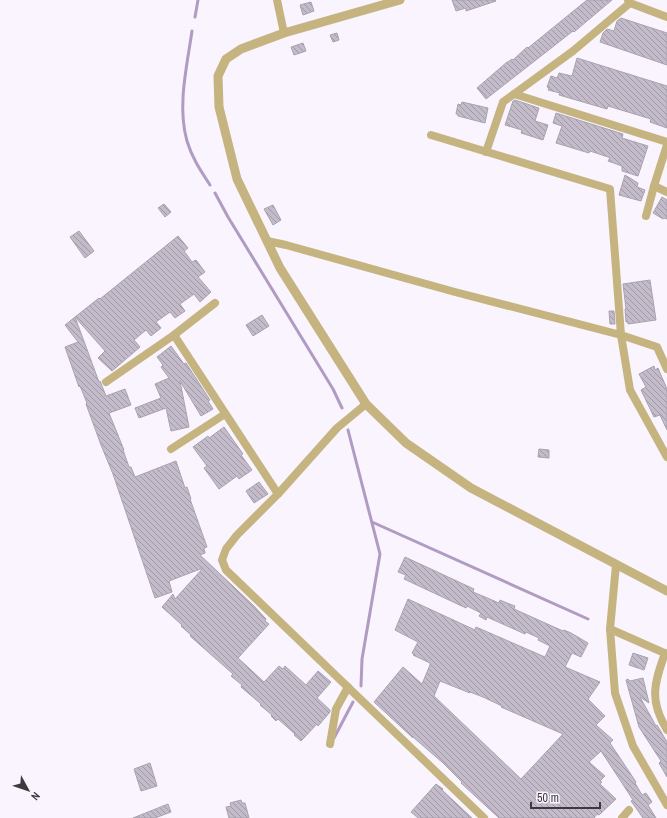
<svg xmlns="http://www.w3.org/2000/svg" width="667" height="818" viewBox="0 0 667 818" font-family="'Archivo Narrow',sans-serif">
	<style>
		.lines { fill: none; stroke-linecap: round; stroke-linejoin: round }
		.stream { stroke: #b09bc3; stroke-width: 3 }
		.building { fill: url(#building-back-hatch); stroke: #a9a2b0; fill-rule: evenodd }
		.minor { stroke: #c5b480; stroke-width: 8 }
		.tertiary { stroke: #c5b480; stroke-width: 9 }
	</style>
	<defs>
		<pattern id="building-back-hatch" width="6" height="6" patternUnits="userSpaceOnUse"><rect width="6" height="6" fill="#c3bbca"/><path d="M-1 5l2 2M0 0l6 6M5-1l2 2" fill="none" stroke="#a099a5"/></pattern>
	</defs>
	<rect width="100%" height="100%" fill="#f9f4fd"/>
	<g class="lines">
		<g class="stream">
			<path d="M195,17L198,0"/>
			<path d="M192,31C187,66 177,106 187,141C192,158 201,171 210,185"/>
			<path d="M215,193L228,217L333,389L342,408"/>
			<path d="M348,430L380,554L362,659L361,686"/>
			<path d="M372,522L588,619"/>
			<path d="M334,738L353,702"/>
		</g>
	</g>
	<g class="building">
		<path d="M452,0H495L496,1L466,11V8L456,11Z"/>
		<path d="M587,0H612L574,32L573,31L486,99L477,88L507,62H508L512,59L513,60L527,47L528,48Z"/>
		<path d="M311,2L314,11L303,15L300,5Z"/>
		<path d="M621,18L667,33V65L600,42L603,33L607,29L614,31L617,21Z"/>
		<path d="M337,33L339,40L333,42L330,35Z"/>
		<path d="M303,43L306,51L294,55L291,47Z"/>
		<path d="M577,58L667,86V128L650,122L651,119L608,106L607,109L559,95L560,93L548,90L549,88L547,87L551,76L557,78L559,73L572,76Z"/>
		<path d="M515,100L539,108L535,121L548,125L543,140L521,133L522,130L505,125L513,101Z"/>
		<path d="M462,102L488,108L485,123L458,116V114H456L458,104L461,105Z"/>
		<path d="M556,113L623,134L622,138L648,146L638,176L622,171V166L608,161L610,158L608,157L590,151L589,153L556,143L562,126L553,123Z"/>
		<path d="M625,175L638,183L637,187L645,190L641,201L619,195Z"/>
		<path d="M662,197L667,200V219L664,218L663,219L653,213Z"/>
		<path d="M164,204L171,212L165,217L158,208Z"/>
		<path d="M273,205L281,220L273,225L264,209Z"/>
		<path d="M79,231L94,251L85,258L70,237Z"/>
		<path d="M178,236L188,248L184,251L192,262L196,260L205,272L198,277L211,292L200,302L194,294L180,304L185,311L175,318L170,312L156,322L161,328L151,336L146,330L134,340L140,347L112,371L98,358L105,351L75,317L99,298L100,299Z"/>
		<path d="M650,280L656,320L628,324V322H626L625,309H626L623,284Z"/>
		<path d="M609,311H614L615,324H610Z"/>
		<path d="M262,315L269,326L253,336L246,325Z"/>
		<path d="M75,317L99,382L100,381L106,396L125,389L131,405L109,413L124,450H123L129,467H131L135,477L176,461L185,488L187,487L191,499H190L207,547L204,548L205,553L200,555L254,606L266,619L265,621L269,624L238,658L264,682L279,666L283,669L285,666L306,685L318,671L331,682L317,698L330,710V712L318,726L317,724L301,741L294,735L295,734L278,719L276,721L271,716L272,715L260,705L261,704L241,687L242,685L231,676L233,674L190,636L191,635L181,626L182,625L162,607L173,594L175,599L203,568L169,581L172,592L155,598L113,474L101,445L86,404L87,403L80,386L79,387L65,347L78,342L65,325Z"/>
		<path d="M171,346L184,364L186,363L210,400L208,401L213,409L201,416L180,381L189,427L171,431L166,408L139,418L135,408L161,398L155,384L169,378L161,367L163,365L157,357Z"/>
		<path d="M654,366L655,370L658,368L667,389V430L660,415L654,417L641,390L646,387L639,374Z"/>
		<path d="M224,427L243,454L241,455L252,470L239,479L237,476L219,489L204,468L207,466L193,447L208,436L209,438Z"/>
		<path d="M539,449L549,450V458L538,457Z"/>
		<path d="M259,482L268,494L254,503L246,491Z"/>
		<path d="M405,557L474,589L473,592L485,597L499,603L500,600L507,603L515,606L514,609L563,631L564,630L571,633L588,643L581,657L572,653L565,667L600,682L588,699L605,716L596,725L613,740L610,743L636,782L635,783L642,795L646,793L652,802L648,805L656,818H643L631,801L633,800L622,783L601,751L589,762L605,776L600,781L602,782L600,784L616,799L599,815L597,814L594,818H499L461,783L462,782L443,763L413,737V738L374,702L403,667L422,684L430,665V663L413,655L414,654L412,653L418,642L395,630L408,599L475,630L476,627L545,657L550,646L538,640L539,638L526,632L525,634L487,617L486,620L479,616L481,613L467,606L466,608L404,579L406,575L398,572ZM440,681L470,693V692L483,697L502,706L501,707L563,734L521,779L434,696Z"/>
		<path d="M633,653L648,658L644,670L629,665Z"/>
		<path d="M643,678L649,703L640,697L656,726L657,725L667,742V777L659,763L661,761L639,727L626,680L628,679L630,681Z"/>
		<path d="M150,763L157,786L141,791L134,769Z"/>
		<path d="M436,784L443,789L442,790L472,818H418L411,812Z"/>
		<path d="M241,800L242,803H245L249,818H229L226,807L231,806L230,803Z"/>
		<path d="M168,804L171,812L155,818H133Z"/>
	</g>
	<g class="lines">
		<g class="minor">
			<path d="M277,0L284,33"/>
			<path d="M628,0L630,3L667,17"/>
			<path d="M514,94L667,142"/>
			<path d="M431,135L610,189L621,335L630,390L667,457"/>
			<path d="M486,152L503,102L573,51L630,3"/>
			<path d="M654,186L667,192"/>
			<path d="M646,216L654,186L667,145"/>
			<path d="M267,241L286,245L455,292L621,335L657,347L667,369"/>
			<path d="M174,335L278,494"/>
			<path d="M106,382L174,335L215,303"/>
			<path d="M366,404L337,428L278,494L237,535L226,549L222,560L226,570L484,818"/>
			<path d="M171,449L225,414"/>
			<path d="M616,565L610,629L615,693L633,746L667,805"/>
			<path d="M610,629L667,654"/>
			<path d="M665,653C654,684 649,700 667,730"/>
			<path d="M330,744L336,709L348,687"/>
			<path d="M622,818L629,810"/>
		</g>
		<path class="tertiary" d="M400,0L284,33L241,49L226,59L218,76L219,107L237,179L280,268L366,404L406,443L471,488L667,591"/>
	</g>
	<g transform="translate(28 790) rotate(130)" stroke="#f9f4fd" stroke-width="3" paint-order="stroke">
	<path d="M0-3L7 15L0 10L-7 15Z" fill="#3d3a3f"/>
	<text y="-6" font-size="11" font-weight="bold" text-anchor="middle" fill="#3d3a3f">N</text>
	</g>
	<path d="M531 802v6h69v-6" fill="none" stroke="#3d3a3f" stroke-width="2"/>
	<text x="537" y="802" font-size="12" fill="#3d3a3f" stroke="#f9f4fd" stroke-width="3" paint-order="stroke">50 m</text>
</svg>
